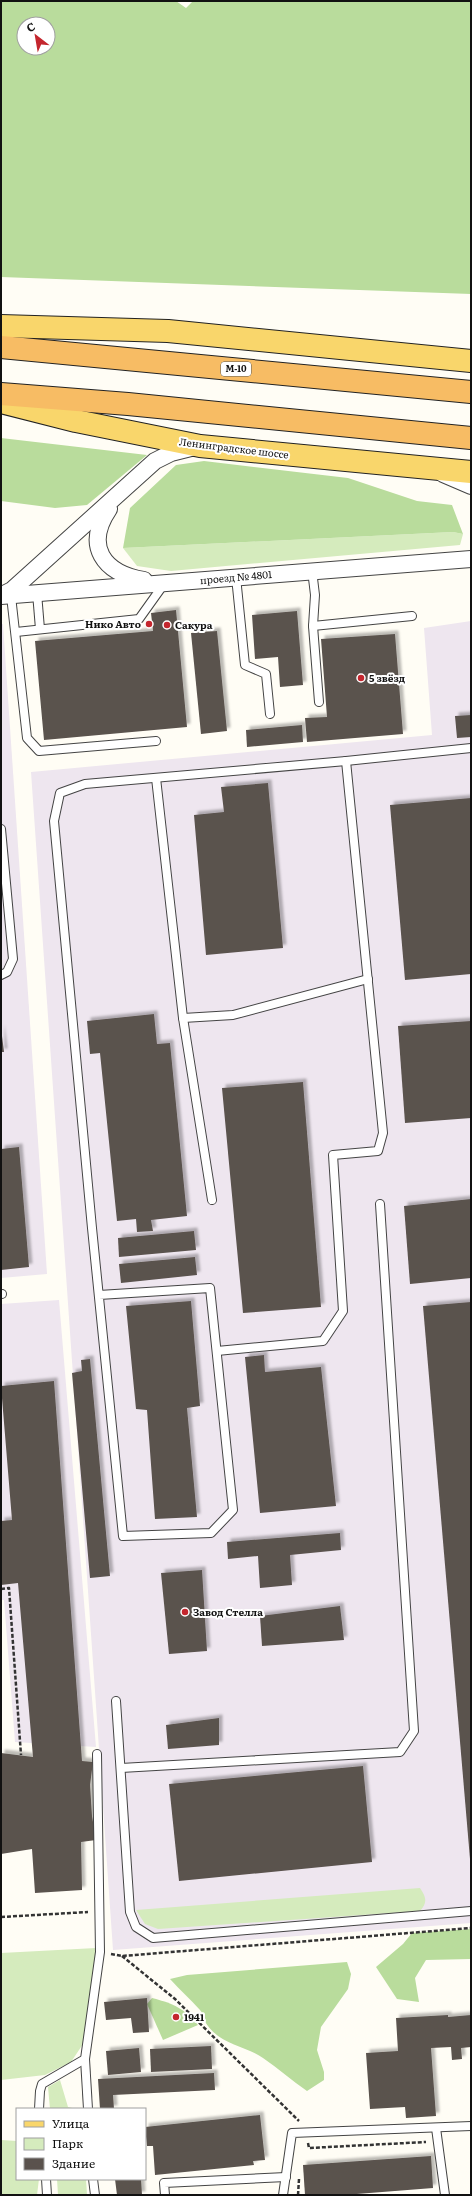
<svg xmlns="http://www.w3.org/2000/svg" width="472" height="2196" viewBox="0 0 472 2196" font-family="Literata,serif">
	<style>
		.industrial { fill: #eee6ef }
		.green { fill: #d5ebbd }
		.forest { fill: #b9dc9c; fill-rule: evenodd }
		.building { fill: #5a524d; filter: url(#shadow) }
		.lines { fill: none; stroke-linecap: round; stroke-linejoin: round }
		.service-casing { stroke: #444; stroke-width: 10 }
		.minor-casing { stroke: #444; stroke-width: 18 }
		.primary-casing { stroke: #222; stroke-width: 24 }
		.trunk-casing { stroke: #222; stroke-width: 24 }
		.path { stroke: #333; stroke-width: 2.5; stroke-dasharray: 4 2; stroke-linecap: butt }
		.service { stroke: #fff; stroke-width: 8 }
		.minor { stroke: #fff; stroke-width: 16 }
		.primary { stroke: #f9d66b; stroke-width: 22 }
		.trunk { stroke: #f7bc64; stroke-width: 22 }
		.poi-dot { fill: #c4262e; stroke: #fff; stroke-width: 1.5 }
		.labels { text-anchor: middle; stroke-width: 4; stroke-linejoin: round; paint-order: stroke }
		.shield { fill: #fff; stroke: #585858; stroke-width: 1 }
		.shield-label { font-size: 9px; font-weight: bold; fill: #111 }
		.street-label { font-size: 10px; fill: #111; stroke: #fff }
		.poi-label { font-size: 10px; font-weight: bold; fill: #111; stroke: #fff; text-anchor: start }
	</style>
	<defs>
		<filter id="shadow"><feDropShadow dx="3.5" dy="-3.5" stdDeviation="1" flood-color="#0004"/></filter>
	</defs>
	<rect width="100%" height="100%" fill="#fffdf5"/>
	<g class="industrial">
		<path d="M471,621V1923L113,1950L31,772L432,735L424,628Z"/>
		<path d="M1,624H3L47,1274L1,1278Z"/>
		<path d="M59,1300L96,1747L15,1742L4,1600H1V1304Z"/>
	</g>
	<g class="green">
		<path d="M453,532L463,534L460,545L171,571L137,566L123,548Z"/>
		<path d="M420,1888C426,1897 428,1902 420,1911L158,1929L145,1924L136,1910Z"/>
		<path d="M96,1948L92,2008L87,2038L71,2062L45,2075L1,2080V1953Z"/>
		<path d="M60,2080L68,2107L77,2109H50L48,2087Z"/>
		<path d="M1,2140L17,2141V2179H39L37,2195H1Z"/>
		<path d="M57,2179H86L87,2195H58Z"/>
	</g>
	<g class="forest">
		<path d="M1,1H176L186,8L193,1H471V294L1,277ZM24,24H48V48H24Z"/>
		<path d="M1,438L147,455L87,505L55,508L1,501Z"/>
		<path d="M204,461L348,478L417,501L452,505L463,534L453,532L123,548L130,508L176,465Z"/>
		<path d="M471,1929V1959L426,1960L415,1978L419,2002L397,1999L376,1967L403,1944L412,1933Z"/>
		<path d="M347,1962L351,1974L348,1989L321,2027L317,2050L324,2072V2080L307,2091C292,2081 278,2068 263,2058C246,2046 222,2045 208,2026C204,2022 204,2014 200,2010C190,1999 180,1990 170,1979L187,1975Z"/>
		<path d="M152,1998C175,2004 183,2008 198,2025L163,2040L147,2004Z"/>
	</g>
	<g class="building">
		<path d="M176,610L187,727L44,740L35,641L153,631L151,613Z"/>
		<path d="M297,611L303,685L280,687L278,657L255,659L252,615Z"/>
		<path d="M217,631L227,731L201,734L191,633Z"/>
		<path d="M395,634L403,734L307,742L305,718L327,717L321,639Z"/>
		<path d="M471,715V737L457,738L455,716Z"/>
		<path d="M302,725L303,742L247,747L246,730Z"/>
		<path d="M268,783L283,948L206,955L194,815L224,812L221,787Z"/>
		<path d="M471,798V974L405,980L390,805Z"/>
		<path d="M154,1014L157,1044L170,1043L187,1216L151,1220L153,1231L137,1232L136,1219L117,1221L100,1053L90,1054L87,1021Z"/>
		<path d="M471,1021V1118L405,1123L398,1026Z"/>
		<path d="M1,1028L4,1052H1Z"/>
		<path d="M303,1082L321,1307L243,1313L222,1088Z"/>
		<path d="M19,1147L29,1267L1,1270V1149Z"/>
		<path d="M471,1199V1278L410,1284L404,1206Z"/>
		<path d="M194,1231L196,1250L119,1257L118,1238Z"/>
		<path d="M195,1257L197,1275L121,1283L119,1264Z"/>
		<path d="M191,1301L200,1406L187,1408L197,1517L155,1519L147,1410L136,1409L126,1306Z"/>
		<path d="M471,1302V1859H470L423,1306Z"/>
		<path d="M264,1355L265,1372L321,1367L336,1506L260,1513L245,1357Z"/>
		<path d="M90,1359L110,1576L90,1578L72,1373L82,1371L81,1360Z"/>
		<path d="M54,1381L82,1761L93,1762L90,1785L92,1816L96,1840L81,1842L82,1890L35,1893L32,1849L1,1854V1753L33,1757L18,1583L1,1585V1521L12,1520L1,1386Z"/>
		<path d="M340,1533L341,1550L290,1555L292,1585L260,1588L258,1556L228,1559L227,1542Z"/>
		<path d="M202,1570L207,1651L169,1654L161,1573Z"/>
		<path d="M340,1606L344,1640L262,1646L260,1616Z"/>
		<path d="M219,1718V1745L168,1749L166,1725Z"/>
		<path d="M363,1766L372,1862L179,1881L169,1784Z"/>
		<path d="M147,1998L149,2032L133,2033L131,2018L106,2020L104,2002Z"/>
		<path d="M448,2015V2017L471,2015V2047L461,2048L462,2059L452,2060L451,2047L431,2048L436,2116L406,2118L405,2107L370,2109L366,2053L398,2051L396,2018Z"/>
		<path d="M211,2046L212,2069L151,2072L150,2049Z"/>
		<path d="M139,2048L141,2072L108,2075L106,2051Z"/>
		<path d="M214,2073L215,2090L113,2095L114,2109H100L98,2079Z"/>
		<path d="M260,2115L265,2160L253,2161L254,2165L155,2175L153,2146H147L145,2127Z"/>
		<path d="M431,2156L433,2188L344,2195H305L303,2165Z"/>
		<path d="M115,2179H141L142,2195H117Z"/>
	</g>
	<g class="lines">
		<defs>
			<g id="service">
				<path d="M312,570L315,595L313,626L319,702"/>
				<path d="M236,577L245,665L266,674L270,714"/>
				<path d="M37,593L40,629"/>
				<path d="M11,596L27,738L39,751L156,741"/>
				<path d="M313,626L412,616"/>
				<path d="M16,632L139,619L164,584"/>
				<path d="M156,778L183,1018"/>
				<path d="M1,829L13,959L7,972L1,975"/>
				<path d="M212,1200L183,1018L233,1015L368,979"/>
				<path d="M1,1294H2"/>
				<path d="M99,1295L210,1288L233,1510L211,1533L123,1536L92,1228L54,821L60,793L85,784L346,761L471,748"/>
				<path d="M217,1351L323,1341L343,1311L333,1155L378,1151L383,1133L346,761"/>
				<path d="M116,1701L130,1912L136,1927L153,1938L471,1911"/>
				<path d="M121,1768L400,1752L414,1731L380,1204"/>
				<path d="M85,2059L88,2109"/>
				<path d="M39,2109L40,2091L42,2084L85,2059L100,1952L97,1754"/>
				<path d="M436,2128L445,2195"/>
				<path d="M46,2179L47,2195"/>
				<path d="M93,2179L95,2195"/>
				<path d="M165,2195L164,2183L286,2177"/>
				<path d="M283,2195L292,2133L471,2126"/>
			</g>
			<g id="minor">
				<path d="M443,474L471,486"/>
				<path d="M109,509C84,546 103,573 144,580"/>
				<path d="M2,595L12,590L155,461L171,453L195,447"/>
				<path d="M1,596L471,559"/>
			</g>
			<g id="primary">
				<path d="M1,326L168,331L471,361"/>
				<path d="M1,402L76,421L200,446L471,472"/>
			</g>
			<g id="trunk">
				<path d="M1,347L471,392"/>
				<path d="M1,394L128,404L471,438"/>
			</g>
		</defs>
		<use href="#service" class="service-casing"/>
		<use href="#minor" class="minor-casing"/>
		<use href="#primary" class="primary-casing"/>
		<use href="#trunk" class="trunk-casing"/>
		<g class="path">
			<path d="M1,1589L9,1588L21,1755"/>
			<path d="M1,1917L88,1912"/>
			<path d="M111,1954L122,1956L471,1928"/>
			<path d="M122,1956L175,1999L299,2121"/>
			<path d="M308,2143L309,2148L426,2142"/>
			<path d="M298,2195L299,2179"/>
		</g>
		<use href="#service" class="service"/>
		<use href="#minor" class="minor"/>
		<use href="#primary" class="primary"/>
		<use href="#trunk" class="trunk"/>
	</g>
	<g class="poi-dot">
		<circle cx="149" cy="624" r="4"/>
		<circle cx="167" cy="625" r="4"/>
		<circle cx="361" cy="678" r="4"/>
		<circle cx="185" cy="1612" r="4"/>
		<circle cx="176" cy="2017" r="4"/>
	</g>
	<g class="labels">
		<rect class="shield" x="221" y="362" width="30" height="14" rx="3"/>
		<g class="shield-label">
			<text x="236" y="372">М-10</text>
		</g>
		<g class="street-label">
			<text transform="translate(234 448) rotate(7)" y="4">Ленинградское шоссе</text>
			<text transform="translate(236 577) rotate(-5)" y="4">проезд № 4801</text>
		</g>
		<g class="poi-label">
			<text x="141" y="628" text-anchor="end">Нико Авто</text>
			<text x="175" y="629">Сакура</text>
			<text x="369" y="682">5 звёзд</text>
			<text x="193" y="1616">Завод Стелла</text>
			<text x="184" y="2021">1941</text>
		</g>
	</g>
	<rect width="472" height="2196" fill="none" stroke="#111111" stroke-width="4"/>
	<rect x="16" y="2108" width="130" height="72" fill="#ffffff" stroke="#a0a0a0"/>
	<rect x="24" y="2121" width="20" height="6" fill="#f9d66b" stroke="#a0a0a0"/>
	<text x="52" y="2128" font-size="12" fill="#111111">Улица</text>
	<rect x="24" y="2138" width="20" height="12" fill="#d5ebbd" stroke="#a0a0a0"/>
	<text x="52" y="2148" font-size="12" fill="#111111">Парк</text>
	<rect x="24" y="2158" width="20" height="12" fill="#5a524d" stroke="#a0a0a0"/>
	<text x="52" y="2168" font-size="12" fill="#111111">Здание</text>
	<g transform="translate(36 36) rotate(329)"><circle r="19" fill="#ffffff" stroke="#a0a0a0"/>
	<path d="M0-3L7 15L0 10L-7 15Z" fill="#c4262e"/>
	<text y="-6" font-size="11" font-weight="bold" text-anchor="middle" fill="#111111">С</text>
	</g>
</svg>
